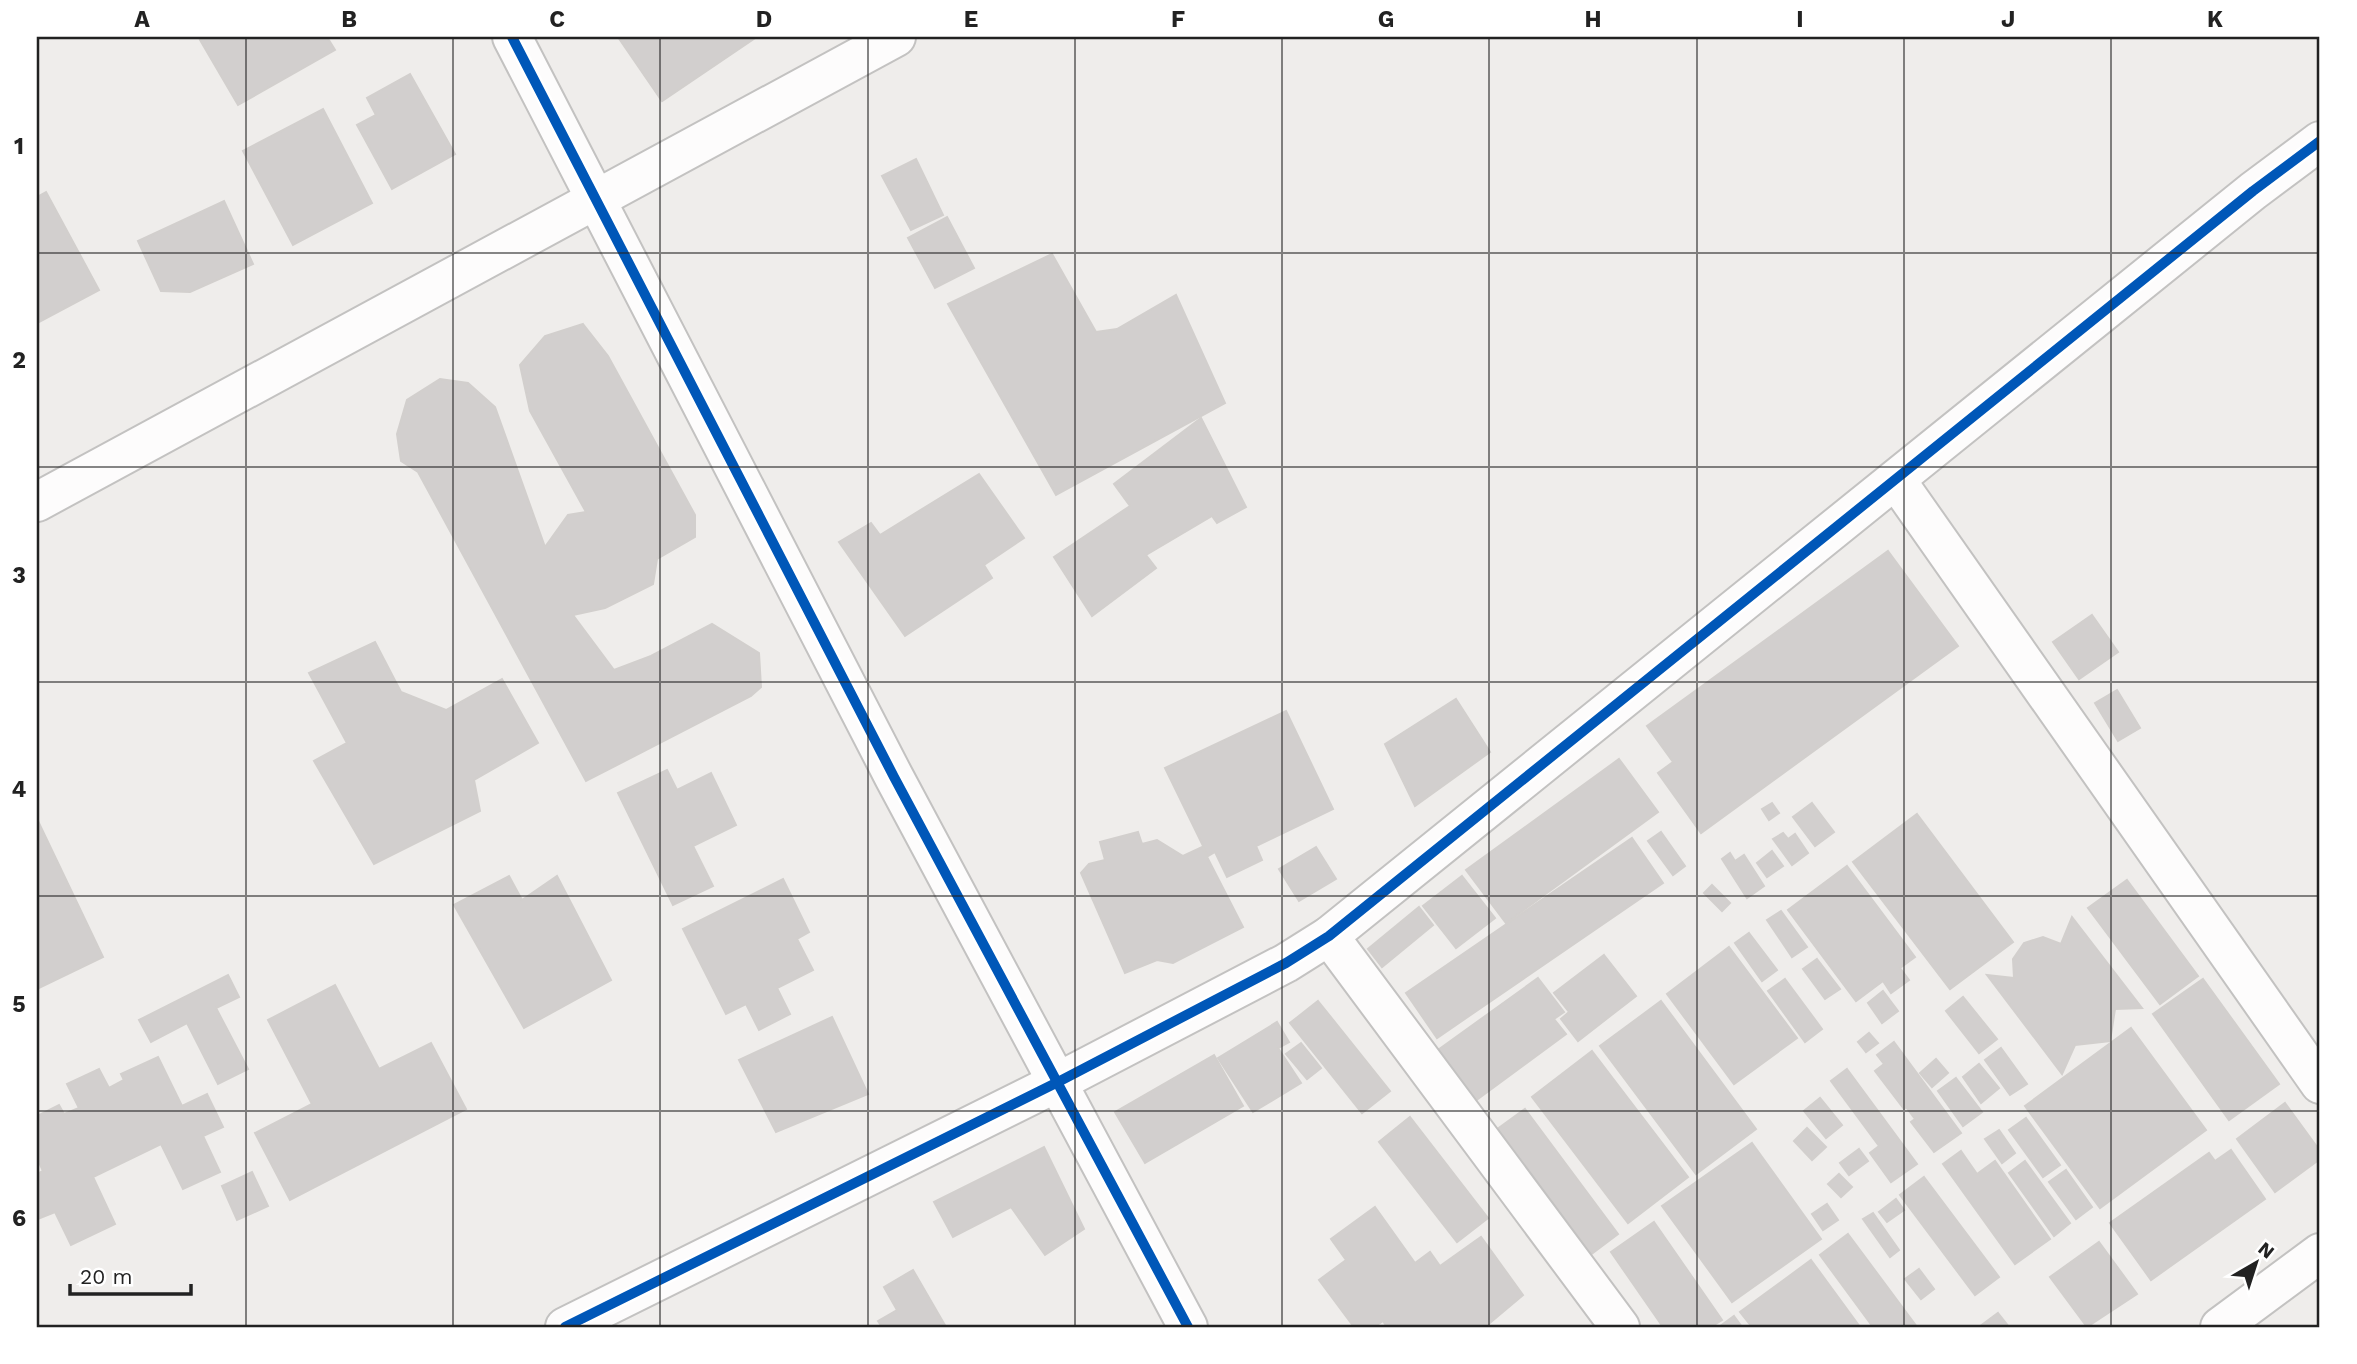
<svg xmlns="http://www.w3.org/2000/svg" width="2357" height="1364" viewBox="0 0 2357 1364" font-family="'Work Sans',sans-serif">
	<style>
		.building { fill: #d2cfce; stroke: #d2cfcd; stroke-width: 2 }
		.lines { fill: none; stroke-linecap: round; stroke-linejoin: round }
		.minor-casing { stroke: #c3c2c1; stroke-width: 42 }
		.minor { stroke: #fdfcfc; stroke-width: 38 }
		.cycleway-casing { stroke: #fff; stroke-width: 15 }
		.cycleway { stroke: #0057b8; stroke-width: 10 }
		.grid { fill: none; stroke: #222; stroke-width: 2; stroke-opacity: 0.55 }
		.neatline { fill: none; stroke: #222; stroke-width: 2.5 }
		.grid-label { font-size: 23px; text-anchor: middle; font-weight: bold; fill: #222 }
	</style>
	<rect width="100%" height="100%" fill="#efedeb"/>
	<g class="building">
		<path d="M206,37H327L335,50L238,105L200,40Z"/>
		<path d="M618,37H754L755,38L662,101Z"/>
		<path d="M410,74L455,154L392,189L357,125L376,115L367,98Z"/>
		<path d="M323,109L372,203L293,245L243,151Z"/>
		<path d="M916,159L943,215L911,230L882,176Z"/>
		<path d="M46,192L99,290L37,323V197Z"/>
		<path d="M224,201L253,264L190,292L161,291L138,241Z"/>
		<path d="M947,217L974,268L935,288L908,238Z"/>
		<path d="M1052,254L1096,332L1117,329L1176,295L1225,403L1056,495L948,304Z"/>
		<path d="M583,324L608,356L695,515V537L657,559L653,584L605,608L573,615L614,670L651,656L712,624L759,653L761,687L751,696L586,781L418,472L401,461L397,434L407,400L440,379L468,383L495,407L545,547L568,515L586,512L530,411L520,365L545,336Z"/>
		<path d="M1201,418L1246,507L1217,523L1212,516L1146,555L1156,568L1092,616L1054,557L1130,506L1114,484Z"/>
		<path d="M979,474L1024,538L984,565L992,578L905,636L839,542L871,523L880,535Z"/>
		<path d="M1888,551L1958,646L1701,833L1658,773L1673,762L1647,726Z"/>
		<path d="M2092,615L2118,652L2079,679L2053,642Z"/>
		<path d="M375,642L401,692L446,710L502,679L538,743L474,780L480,811L374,864L314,761L347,743L309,673Z"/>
		<path d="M2117,690L2140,728L2118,741L2095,703Z"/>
		<path d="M1456,699L1490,752L1415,806L1385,744Z"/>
		<path d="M1286,711L1333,809L1256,846L1262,860L1227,877L1215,852L1208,856L1165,768Z"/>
		<path d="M1619,759L1658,812L1506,923L1466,870Z"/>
		<path d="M667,770L677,790L711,773L736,825L693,846L713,886L673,905L618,793Z"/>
		<path d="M1772,803L1779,813L1769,820L1762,809Z"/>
		<path d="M1812,803L1834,832L1815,846L1793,817Z"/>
		<path d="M1917,814L2013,942L1950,989L1853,862Z"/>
		<path d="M37,819L103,957L37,989Z"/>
		<path d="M1138,832L1142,844L1157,840L1183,856L1202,847L1243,927L1173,963L1157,960L1125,973L1081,873L1089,864L1105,860L1100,842Z"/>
		<path d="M1661,832L1685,866L1673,875L1648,841Z"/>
		<path d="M1783,833L1788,839L1795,834L1808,853L1792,865L1773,839Z"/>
		<path d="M1632,838L1663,883L1437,1038L1406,993Z"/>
		<path d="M1316,847L1336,879L1299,901L1279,869Z"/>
		<path d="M1772,851L1783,866L1767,877L1757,863Z"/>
		<path d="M1730,853L1735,861L1744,855L1764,886L1747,898L1722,859Z"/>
		<path d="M1847,866L1915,957L1900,968L1909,980L1891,993L1883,981L1856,1001L1788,910Z"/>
		<path d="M509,876L522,900L557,876L611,980L524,1028L454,905Z"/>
		<path d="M1462,876L1495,918L1456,948L1423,906Z"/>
		<path d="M783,879L809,932L797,939L813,970L777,988L790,1014L759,1030L746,1004L726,1014L683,929Z"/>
		<path d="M2127,880L2198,976L2160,1004L2088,908Z"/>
		<path d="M1712,885L1730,903L1722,911L1704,893Z"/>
		<path d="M1419,907L1433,925L1382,967L1368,949Z"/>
		<path d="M1781,911L1807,947L1792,957L1767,920Z"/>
		<path d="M2072,917L2142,1008L2115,1009L2110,1041L2075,1045L2062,1074L1987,975L2014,978L2013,959L2024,943L2043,937L2061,944Z"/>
		<path d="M1749,933L1777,970L1762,981L1735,943Z"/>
		<path d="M1729,947L1797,1038L1734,1084L1667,994Z"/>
		<path d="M1604,955L1636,996L1578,1041L1561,1019L1569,1012L1554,993Z"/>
		<path d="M1817,959L1840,989L1825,999L1803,969Z"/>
		<path d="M228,975L239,997L216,1008L248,1069L218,1084L187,1023L151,1042L139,1020Z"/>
		<path d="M1538,978L1564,1012L1554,1019L1566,1034L1475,1101L1438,1050Z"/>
		<path d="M1785,979L1822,1029L1805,1042L1768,991Z"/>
		<path d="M2203,979L2279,1084L2229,1120L2153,1014Z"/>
		<path d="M335,985L379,1069L431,1043L466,1109L290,1200L255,1133L312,1104L268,1020Z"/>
		<path d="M1883,991L1898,1011L1882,1023L1868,1003Z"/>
		<path d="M1963,997L1997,1039L1979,1053L1946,1011Z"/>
		<path d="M1318,1001L1390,1091L1362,1113L1290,1023Z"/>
		<path d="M1661,1001L1756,1129L1696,1174L1600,1046Z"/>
		<path d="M832,1017L868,1094L776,1132L739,1060Z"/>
		<path d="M1277,1022L1289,1042L1278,1048L1301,1083L1253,1112L1218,1058Z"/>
		<path d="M2131,1028L2206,1130L2100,1208L2025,1106Z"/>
		<path d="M1869,1033L1878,1043L1866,1052L1858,1042Z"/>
		<path d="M1894,1042L1961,1133L1934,1152L1911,1122L1915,1119L1906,1107L1904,1109L1875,1071L1884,1064L1877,1055Z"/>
		<path d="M1301,1043L1321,1068L1307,1079L1286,1054Z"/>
		<path d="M2001,1048L2027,1084L2010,1095L1985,1060Z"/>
		<path d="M1592,1051L1688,1177L1628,1223L1532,1097Z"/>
		<path d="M1214,1055L1243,1106L1145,1163L1115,1112Z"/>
		<path d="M158,1057L182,1106L207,1094L223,1127L203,1136L220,1172L183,1189L161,1144L93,1177L115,1224L71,1245L55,1212L38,1219L37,1215V1174L43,1171L37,1158V1116L59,1105L64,1114L79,1108L67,1084L99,1069L109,1088L124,1080L121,1074Z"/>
		<path d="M1936,1059L1948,1073L1932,1087L1920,1073Z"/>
		<path d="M1979,1064L1999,1088L1981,1103L1963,1077Z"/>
		<path d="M1847,1069L1917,1164L1891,1182L1870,1153L1879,1146L1831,1081Z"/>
		<path d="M1956,1078L1982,1112L1963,1126L1938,1091Z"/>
		<path d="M1820,1098L1842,1125L1826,1138L1804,1111Z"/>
		<path d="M2285,1103L2320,1151V1159L2275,1192L2237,1139Z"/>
		<path d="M1525,1109L1618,1234L1590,1255L1496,1130Z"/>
		<path d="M1410,1117L1488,1218L1457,1242L1379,1142Z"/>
		<path d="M2026,1118L2060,1165L2043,1177L2009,1130Z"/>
		<path d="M1807,1128L1826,1147L1812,1160L1794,1141Z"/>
		<path d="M1999,1130L2015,1153L2002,1163L1985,1139Z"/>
		<path d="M1752,1143L1821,1239L1732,1302L1662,1206Z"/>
		<path d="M1044,1147L1084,1229L1045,1255L1011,1207L953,1237L934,1202Z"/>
		<path d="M1859,1149L1868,1161L1849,1175L1840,1163Z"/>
		<path d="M2231,1150L2265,1199L2151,1280L2110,1223L2209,1153L2215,1161Z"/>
		<path d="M1961,1151L1977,1174L1995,1161L2050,1239L2015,1264L1943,1164Z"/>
		<path d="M2025,1161L2070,1223L2054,1236L2009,1173Z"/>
		<path d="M2066,1170L2092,1207L2076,1219L2049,1182Z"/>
		<path d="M252,1172L268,1206L237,1220L222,1186Z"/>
		<path d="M1839,1174L1852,1187L1841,1197L1828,1184Z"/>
		<path d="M1924,1177L1999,1277L1975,1295L1900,1195Z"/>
		<path d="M1896,1199L1904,1210L1887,1222L1879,1212Z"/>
		<path d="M1827,1204L1838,1220L1823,1230L1812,1214Z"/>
		<path d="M1375,1207L1415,1263L1430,1252L1440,1266L1481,1237L1523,1295L1485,1327H1387L1383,1321L1374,1327H1354L1319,1280L1346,1260L1331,1239Z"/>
		<path d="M1873,1213L1899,1250L1890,1257L1863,1219Z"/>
		<path d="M1654,1222L1722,1320L1711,1327H1663L1611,1252Z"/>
		<path d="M1848,1234L1917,1327H1873L1820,1255Z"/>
		<path d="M2099,1242L2137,1294L2087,1327L2050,1277Z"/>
		<path d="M1811,1260L1860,1327H1752L1740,1312Z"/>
		<path d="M1919,1269L1934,1289L1921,1299L1905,1279Z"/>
		<path d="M913,1270L946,1327H882L878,1321L897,1310L884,1287Z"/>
		<path d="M1998,1313L2009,1327H1979Z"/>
		<path d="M1734,1316L1742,1327H1719Z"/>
	</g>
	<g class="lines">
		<defs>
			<g id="minor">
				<path d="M512,37L894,777L1188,1327"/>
				<path d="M1896,480L2320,1084"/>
				<path d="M37,502L896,37"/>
				<path d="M1329,936L1620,1327"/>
				<path d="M565,1327L1058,1082L1286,963L1329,936L2253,191L2320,141"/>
				<path d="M2220,1327L2320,1253"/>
			</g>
		</defs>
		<use href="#minor" class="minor-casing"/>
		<use href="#minor" class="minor"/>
		<defs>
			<g id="cycleway">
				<path d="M512,37L894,777L1188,1327"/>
				<path d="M565,1327L1058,1082L1286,963L1329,936L2253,191L2320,141"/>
			</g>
		</defs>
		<use href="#cycleway" class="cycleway-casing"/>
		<use href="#cycleway" class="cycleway"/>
	</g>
	<path class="grid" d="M246,37V1327M453,37V1327M660,37V1327M868,37V1327M1075,37V1327M1282,37V1327M1489,37V1327M1697,37V1327M1904,37V1327M2111,37V1327M37,253H2320M37,467H2320M37,682H2320M37,896H2320M37,1111H2320"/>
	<rect width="2357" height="1364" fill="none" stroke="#ffffff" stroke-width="77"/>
	<g transform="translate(2256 1263) rotate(39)" stroke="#ffffff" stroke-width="5" paint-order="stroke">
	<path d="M0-5L12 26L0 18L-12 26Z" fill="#222222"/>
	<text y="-10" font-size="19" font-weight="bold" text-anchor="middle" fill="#222222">N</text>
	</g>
	<path d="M70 1284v10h121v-10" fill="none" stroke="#222222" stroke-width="3.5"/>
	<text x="80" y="1284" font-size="21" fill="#222222" stroke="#ffffff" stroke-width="5" paint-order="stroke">20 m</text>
	<rect x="38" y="38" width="2280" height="1288" class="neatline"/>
	<g class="grid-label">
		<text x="142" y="27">A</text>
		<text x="349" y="27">B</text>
		<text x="557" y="27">C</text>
		<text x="764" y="27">D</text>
		<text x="971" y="27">E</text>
		<text x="1178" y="27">F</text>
		<text x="1386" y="27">G</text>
		<text x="1593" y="27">H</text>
		<text x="1800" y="27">I</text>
		<text x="2008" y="27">J</text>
		<text x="2215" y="27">K</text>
		<text x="19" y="154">1</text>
		<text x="19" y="368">2</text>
		<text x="19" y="583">3</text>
		<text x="19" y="797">4</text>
		<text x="19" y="1012">5</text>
		<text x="19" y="1226">6</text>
	</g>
</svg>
